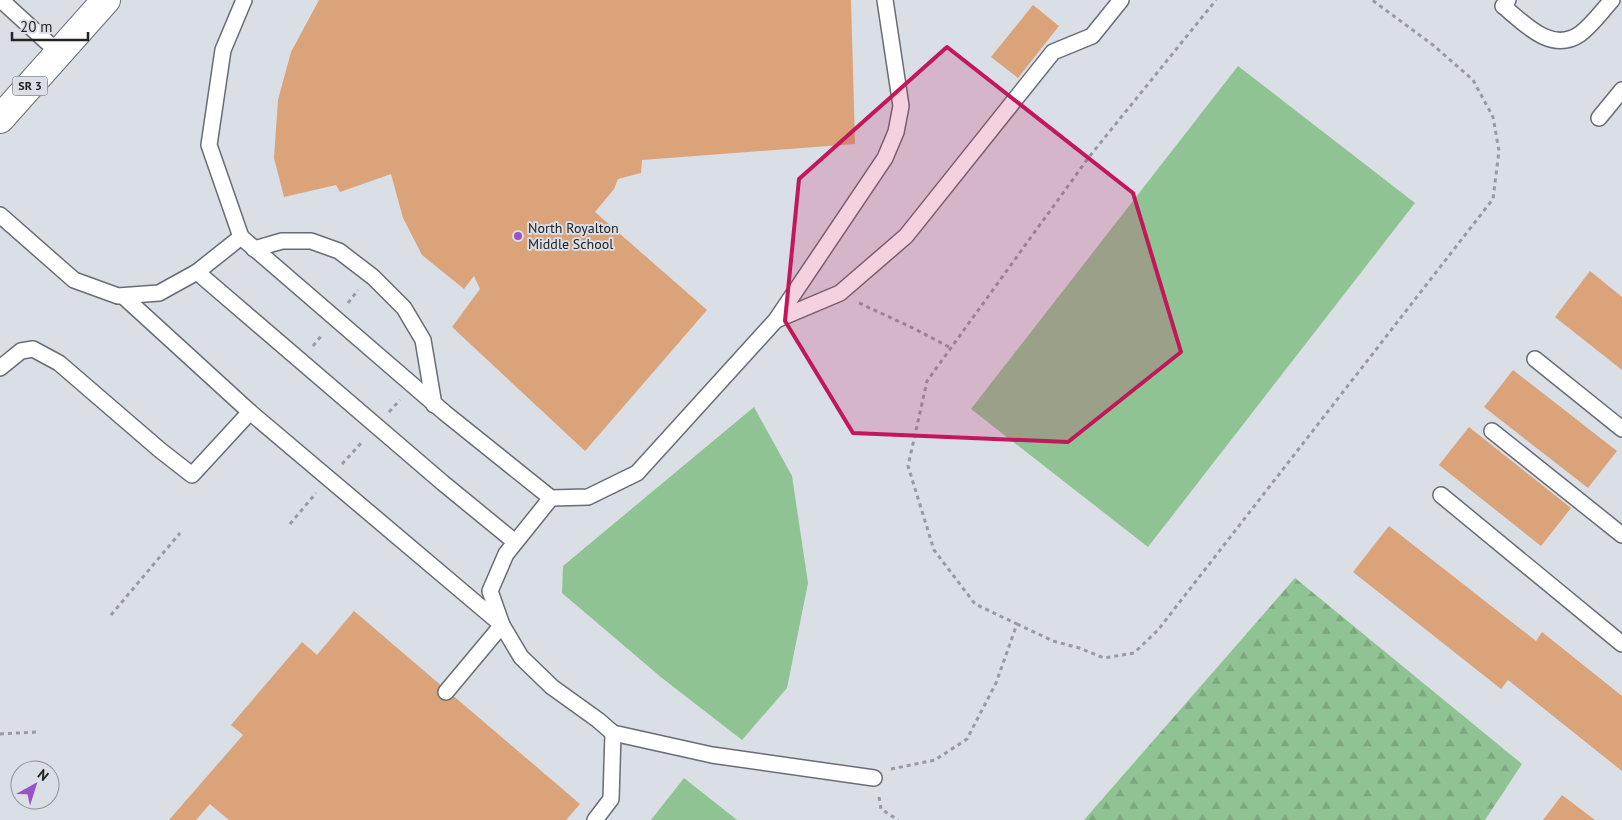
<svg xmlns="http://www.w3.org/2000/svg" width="1622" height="820" viewBox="0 0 1622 820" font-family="'PT Sans',sans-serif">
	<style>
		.green { fill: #90c394 }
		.forest { fill: url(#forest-firs) }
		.building { fill: #daa37a }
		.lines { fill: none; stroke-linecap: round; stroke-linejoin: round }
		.lane-casing { stroke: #696d73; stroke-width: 18 }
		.primary-casing { stroke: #696d73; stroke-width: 30 }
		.path { stroke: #979a9f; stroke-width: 3; stroke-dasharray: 4 4; stroke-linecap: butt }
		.lane { stroke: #fff; stroke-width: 15 }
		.primary { stroke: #fff; stroke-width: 28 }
		.marked { fill: #c2185b; fill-opacity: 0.2; stroke: #c2185b; stroke-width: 4; stroke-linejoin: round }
		.poi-dot { fill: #9753c7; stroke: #dadee5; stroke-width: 2 }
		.labels { text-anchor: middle; stroke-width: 4; stroke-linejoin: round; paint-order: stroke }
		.shield { fill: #dadee5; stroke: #585a5e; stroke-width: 1 }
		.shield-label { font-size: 12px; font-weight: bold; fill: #202224 }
		.poi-label { font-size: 14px; fill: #202224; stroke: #dadee5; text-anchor: start }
	</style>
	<defs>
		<pattern id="forest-firs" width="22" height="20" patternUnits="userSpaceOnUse" patternTransform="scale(1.25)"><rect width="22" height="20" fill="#90c394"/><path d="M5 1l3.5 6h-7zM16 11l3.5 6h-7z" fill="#7ca77f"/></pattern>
	</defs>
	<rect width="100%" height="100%" fill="#dadee5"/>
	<g class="green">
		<path d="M1238,66L1415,203L1148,547L971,409Z"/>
		<path d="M754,407L792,476L808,583L787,688L742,740L662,678L562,593L563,566Z"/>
		<path d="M684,778L737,820H651Z"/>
	</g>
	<path class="forest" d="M1295,578L1522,764L1485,820H1084Z"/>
	<g class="building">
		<path d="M319,0H851L855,144L642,160L641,173L618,179L614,189L595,212L707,310L585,451L452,327L480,289L474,276L464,289L422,255L403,218L391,174L340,192L336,185L284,197L274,158L278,100L291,52Z"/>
		<path d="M1033,5L1059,26L1018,78L991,57Z"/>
		<path d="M1590,271L1622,297V370L1555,317Z"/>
		<path d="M1513,370L1617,451L1588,488L1484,407Z"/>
		<path d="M1469,427L1571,508L1541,546L1439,465Z"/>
		<path d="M1389,526L1536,641L1542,632L1622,696V771L1508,680L1501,689L1353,572Z"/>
		<path d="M354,611L580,804L566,820H229L210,804L196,820H169L243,735L231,725L302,642L317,655Z"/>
		<path d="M1562,795L1595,820H1543Z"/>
	</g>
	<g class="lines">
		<defs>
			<g id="lane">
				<path d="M1,0L59,53"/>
				<path d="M1508,0L1503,6C1524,23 1551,54 1580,34C1592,25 1602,11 1612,0"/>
				<path d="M1599,118L1622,90"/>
				<path d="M0,215L74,280L118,296L159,293L197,272L241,237L445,413L551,498L588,497L637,473L776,320L885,158L896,132L901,106L885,0"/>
				<path d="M241,237L209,145L223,50L244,0"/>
				<path d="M254,249L282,241H311L339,251L373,277L404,308L423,340L434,405"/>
				<path d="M197,272L443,483L515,542"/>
				<path d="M776,320L840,293L906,236L1053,52L1092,36L1121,0"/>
				<path d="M1535,359L1622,429"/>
				<path d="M0,368L21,351L33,349L59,363L160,450L192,475L250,412L123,296"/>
				<path d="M250,412L502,625L446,692"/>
				<path d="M1492,431L1622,535"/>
				<path d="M1441,495L1622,644"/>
				<path d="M551,498L506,554L490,591L502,625L521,657L552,687L598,720L613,733L712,755L874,778"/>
				<path d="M595,820L611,799L613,733"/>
			</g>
			<path id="primary" d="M0,119L106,0"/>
		</defs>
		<use href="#lane" class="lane-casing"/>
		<use href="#primary" class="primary-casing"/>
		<g class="path">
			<path d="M348,303L358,290"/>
			<path d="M859,303L913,328L951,348"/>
			<path d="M313,346L322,335"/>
			<path d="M389,412L400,400"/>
			<path d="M342,464L363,441"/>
			<path d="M290,524L316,493"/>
			<path d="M111,615L180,533"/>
			<path d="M1017,624L1053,641L1079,648L1104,658L1134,653L1158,630L1493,199L1499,151L1493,117L1473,80L1433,45L1372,0"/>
			<path d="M0,734L36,732"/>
			<path d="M891,769L935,760L967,739L996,683L1017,624L975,604L934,550L908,466L927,381L1089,157L1216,0"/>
			<path d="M879,797L881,809L898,820"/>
		</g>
		<use href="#lane" class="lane"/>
		<use href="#primary" class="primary"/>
	</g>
	<path class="marked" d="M947,47L1133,193L1181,352L1068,442L853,433L785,321L799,179Z"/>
	<circle class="poi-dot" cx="518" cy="236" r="5"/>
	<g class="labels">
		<rect class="shield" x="12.5" y="76.5" width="35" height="19" rx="4"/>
		<g class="shield-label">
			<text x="30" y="90">SR 3</text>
		</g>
		<g class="poi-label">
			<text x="528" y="233">North Royalton<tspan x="528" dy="16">Middle School</tspan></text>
		</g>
	</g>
	<g transform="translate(35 785) rotate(39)"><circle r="24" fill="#dadee5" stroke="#909398"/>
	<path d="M0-4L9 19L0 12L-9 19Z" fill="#9753c7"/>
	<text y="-8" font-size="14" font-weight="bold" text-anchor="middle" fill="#202224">N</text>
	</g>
	<path d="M12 32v8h76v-8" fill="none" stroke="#202224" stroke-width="2.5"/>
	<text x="20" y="32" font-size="15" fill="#202224" stroke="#dadee5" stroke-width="4" paint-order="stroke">20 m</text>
</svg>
